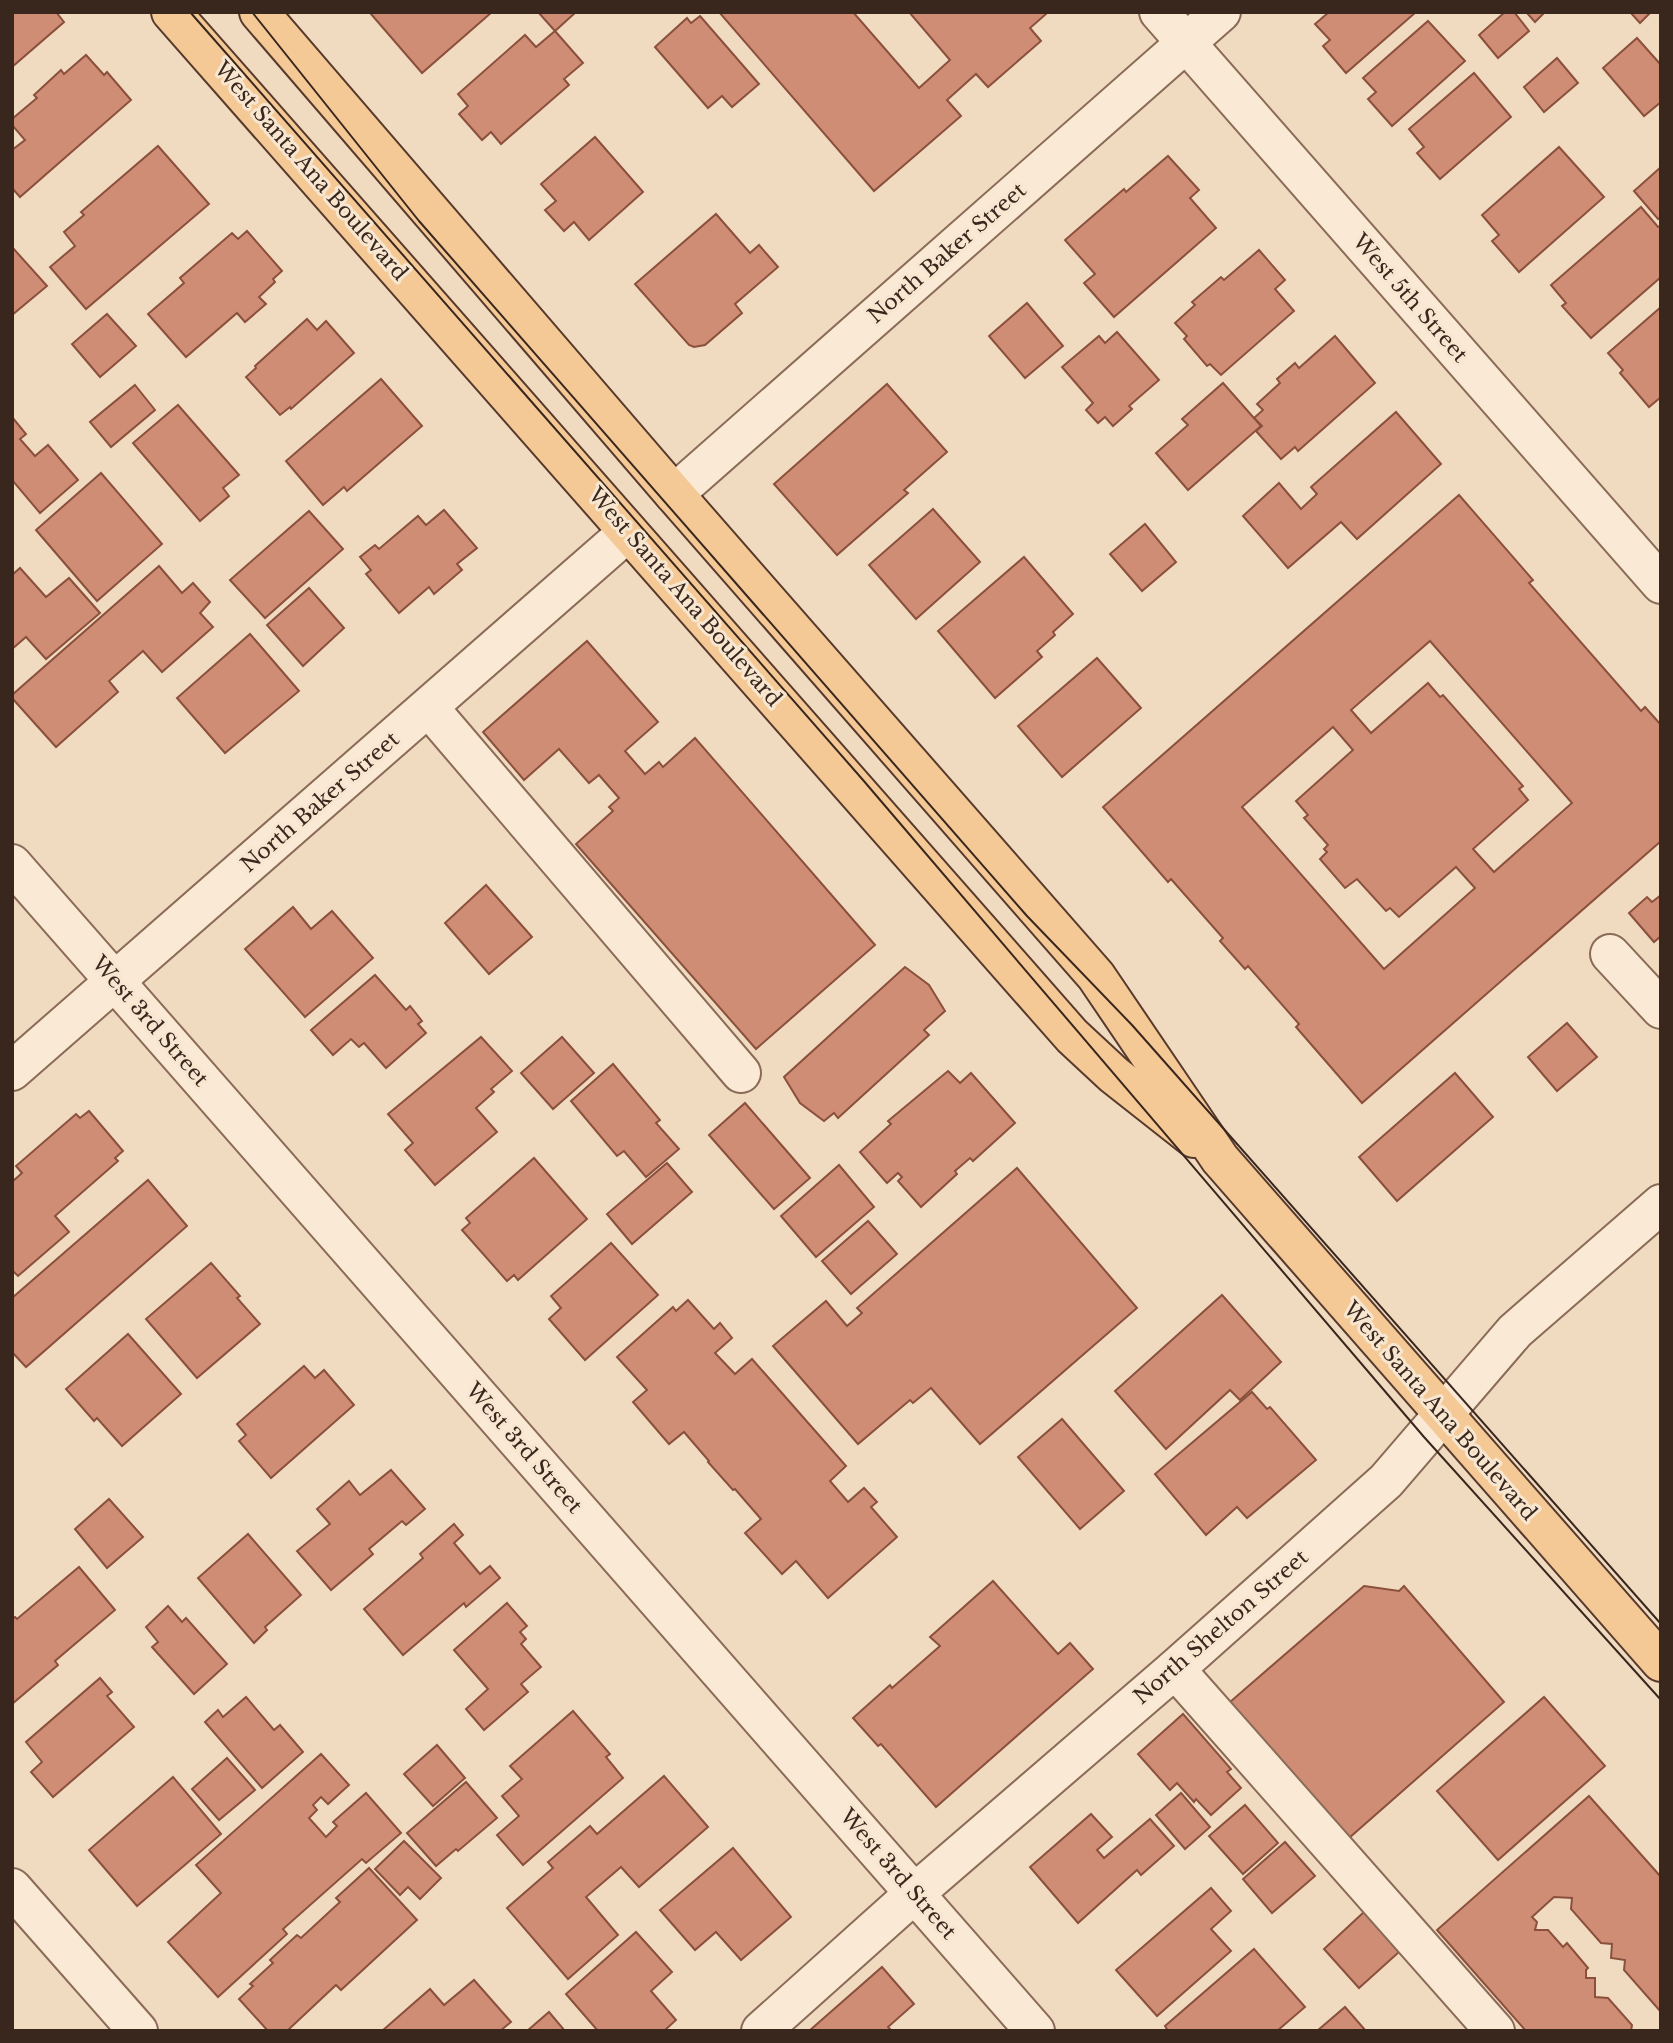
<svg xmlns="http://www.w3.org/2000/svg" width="1673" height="2043" viewBox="0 0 1673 2043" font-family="'Libre Baskerville',serif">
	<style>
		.building { fill: #d08d75; stroke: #8a503c; stroke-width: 2; fill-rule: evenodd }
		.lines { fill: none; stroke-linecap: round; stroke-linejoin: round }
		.minor-casing { stroke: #8a6b57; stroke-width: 42 }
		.major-casing { stroke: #573a2c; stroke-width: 42 }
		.minor { stroke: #fae9d4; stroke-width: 38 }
		.major { stroke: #f5c996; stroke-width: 38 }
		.tram { stroke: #39261d; stroke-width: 2 }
		.labels { text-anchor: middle; stroke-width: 6; stroke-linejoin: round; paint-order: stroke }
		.street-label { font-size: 21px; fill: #39261d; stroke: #f7e6d0 }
	</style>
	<rect width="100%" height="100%" fill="#f0dbc1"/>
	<g class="building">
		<path d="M12,12H56L64,22L12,67Z"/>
		<path d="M373,12H492L422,73L371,14Z"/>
		<path d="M538,12H576L555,31Z"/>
		<path d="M719,12H853L919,88L950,60L909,12H1044L1046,14L1030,28L1041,41L988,87L976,74L947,100L961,116L874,191Z"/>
		<path d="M1329,12H1416L1346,73L1323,46L1330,40L1315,24Z"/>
		<path d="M1505,12H1514L1529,31L1498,58L1479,35Z"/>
		<path d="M1526,12H1545L1535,22Z"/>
		<path d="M1630,12H1651L1640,23Z"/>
		<path d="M700,16L759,84L732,107L722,96L708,108L655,47L687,18L691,23Z"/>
		<path d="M1428,21L1465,61L1392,126L1368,99L1376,92L1363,78Z"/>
		<path d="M555,31L583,63L564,79L569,85L501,144L491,132L482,140L459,114L468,106L458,94L525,35L536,47Z"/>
		<path d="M1637,38L1661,65V102L1644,116L1603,68Z"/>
		<path d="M86,55L104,75L107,72L131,100L20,197L12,188V150L25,140L12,125V119L37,98L34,95L61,70L64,74Z"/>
		<path d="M1557,58L1578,83L1544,112L1524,87Z"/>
		<path d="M1474,73L1511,117L1440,179L1417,153L1424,147L1409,129Z"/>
		<path d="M595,137L643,192L589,240L574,222L564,231L545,210L556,201L541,184Z"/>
		<path d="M158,146L209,204L86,309L50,267L75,246L64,232L84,215L81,212Z"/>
		<path d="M1559,147L1604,197L1519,272L1492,241L1499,235L1482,215Z"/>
		<path d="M1168,156L1199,190L1190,198L1216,228L1114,317L1084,283L1095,274L1065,240L1124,189L1126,192Z"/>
		<path d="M1661,167V217L1658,219L1634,191Z"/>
		<path d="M1641,207L1658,227L1661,225V277L1591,338L1562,306L1566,303L1551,285Z"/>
		<path d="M716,214L750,253L759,245L778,267L735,304L742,313L705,345L694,347L689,345L635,284Z"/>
		<path d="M247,231L282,271L273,279L275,282L259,297L266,304L245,322L237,313L186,357L148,314L184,283L180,278L232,233L238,239Z"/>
		<path d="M12,247L47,286L12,315Z"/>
		<path d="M1259,250L1285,280L1275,289L1294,311L1221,375L1210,364L1207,366L1184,339L1187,336L1175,323L1195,305L1192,302L1221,277L1224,280Z"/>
		<path d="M1027,303L1063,346L1025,378L989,336Z"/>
		<path d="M1661,307V397L1649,407L1620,373L1623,370L1608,353Z"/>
		<path d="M107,314L136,346L100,377L72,344Z"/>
		<path d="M307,319L317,330L326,321L354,353L291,409L290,407L280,415L246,377L256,368L255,366Z"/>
		<path d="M1117,332L1159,380L1129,406L1132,409L1113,426L1105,417L1098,423L1086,410L1093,403L1062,367L1099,336L1105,343Z"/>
		<path d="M1335,336L1375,383L1298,451L1295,447L1281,459L1256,431L1262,426L1254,418L1263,410L1257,404L1280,383L1277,379L1295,363L1299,368Z"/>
		<path d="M381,379L422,426L347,491L344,487L323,505L286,461Z"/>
		<path d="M1223,383L1261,426L1188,490L1156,453L1188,425L1182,419Z"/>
		<path d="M887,384L947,452L904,490L908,493L837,555L774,484Z"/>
		<path d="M135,385L155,410L111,447L90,422Z"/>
		<path d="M178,405L239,475L223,488L229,496L200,521L133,443Z"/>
		<path d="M1396,412L1441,464L1357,539L1341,522L1288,568L1243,516L1279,483L1301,509L1317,494L1311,487Z"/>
		<path d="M12,417L26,434L20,439L35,456L48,445L78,480L40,513L12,480Z"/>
		<path d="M101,473L162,544L97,601L36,530Z"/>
		<path d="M1459,495L1533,580L1529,583L1641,711L1645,707L1661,725V841L1362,1103L1296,1027L1299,1024L1248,966L1245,969L1220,941L1223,938L1171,879L1168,882L1103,807ZM1430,641L1572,803L1494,872L1473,849L1528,800L1519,789L1523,786L1443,695L1440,697L1428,683L1371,733L1351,710ZM1333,727L1353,750L1296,801L1308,815L1304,818L1328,845L1324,849L1327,852L1320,859L1345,888L1357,879L1386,911L1390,908L1399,917L1456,867L1475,888L1384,969L1242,807Z"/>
		<path d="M933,509L980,562L916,619L869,565Z"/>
		<path d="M444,510L477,548L457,564L462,570L434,594L429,587L399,613L366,574L371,570L360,557L375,545L379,549L418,516L426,525Z"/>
		<path d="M309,511L343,549L265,618L230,580Z"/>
		<path d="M1145,524L1176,562L1142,591L1110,554Z"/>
		<path d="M1024,557L1073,614L1053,632L1055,635L1037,651L1042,657L995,698L938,631Z"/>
		<path d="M159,566L182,593L193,583L210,602L200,613L213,627L162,672L143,651L109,681L118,692L56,747L12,698V695Z"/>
		<path d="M20,568L46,597L69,578L100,613L46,659L26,637L12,649V575Z"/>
		<path d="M309,588L344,628L303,666L267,625Z"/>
		<path d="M250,634L299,691L225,753L177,698Z"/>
		<path d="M587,641L658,722L625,751L645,774L659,762L663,767L695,738L875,945L756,1049L576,844L613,811L609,807L619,798L599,775L589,783L559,749L524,780L483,732Z"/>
		<path d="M1097,658L1141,708L1062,777L1018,726Z"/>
		<path d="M486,885L532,937L489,974L445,923Z"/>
		<path d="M1661,895V936L1654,942L1629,913L1647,897L1652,902Z"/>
		<path d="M293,907L311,929L332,911L373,958L305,1017L245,949Z"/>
		<path d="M905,967L929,985L945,1011L924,1030L929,1035L838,1118L834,1113L824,1121L800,1103L784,1077Z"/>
		<path d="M375,975L406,1010L410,1006L422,1021L418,1024L426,1033L386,1068L364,1043L359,1047L351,1039L333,1055L311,1030Z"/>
		<path d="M1567,1023L1597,1057L1557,1091L1528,1057Z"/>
		<path d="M481,1037L512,1071L491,1089L494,1092L476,1108L497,1132L435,1185L405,1150L413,1143L388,1114Z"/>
		<path d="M562,1037L594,1073L553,1109L521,1073Z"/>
		<path d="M613,1064L660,1120L656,1123L679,1149L646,1177L624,1151L617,1156L571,1101Z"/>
		<path d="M948,1071L960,1083L971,1073L1015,1123L973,1161L970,1158L955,1171L957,1174L921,1207L898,1181L902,1177L898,1173L887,1183L860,1152L891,1124L888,1121Z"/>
		<path d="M1455,1073L1493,1117L1397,1201L1359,1157Z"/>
		<path d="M745,1103L810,1178L774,1209L709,1135Z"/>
		<path d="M89,1111L123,1151L115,1158L118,1161L55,1216L69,1232L18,1276L12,1270V1182L22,1173L16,1166L76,1114L80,1118Z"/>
		<path d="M534,1158L587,1219L518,1280L514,1275L507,1281L462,1230L470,1223L466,1218Z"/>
		<path d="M667,1163L692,1192L632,1244L607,1214Z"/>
		<path d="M839,1165L874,1207L816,1257L781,1216Z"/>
		<path d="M1017,1168L1137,1308L980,1444L931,1388L913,1403L910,1400L858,1444L773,1346L826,1301L847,1326L862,1313L857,1308Z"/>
		<path d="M148,1180L187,1226L26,1367L12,1352V1298Z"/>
		<path d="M868,1221L897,1254L851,1294L822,1261Z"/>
		<path d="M611,1243L658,1295L585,1360L549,1319L561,1308L551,1296Z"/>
		<path d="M211,1263L240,1296L237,1298L260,1324L197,1378L146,1319Z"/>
		<path d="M1222,1295L1281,1362L1240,1400L1230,1390L1166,1449L1115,1391Z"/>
		<path d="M688,1300L714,1329L720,1323L732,1338L715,1353L735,1374L752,1359L846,1466L830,1481L848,1502L864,1488L877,1502L871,1507L897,1537L828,1598L796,1561L782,1574L745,1533L761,1519L735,1489L733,1490L708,1462L709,1461L684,1432L669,1444L633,1402L647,1390L617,1357L673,1307L676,1311Z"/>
		<path d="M128,1334L181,1394L122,1446L97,1418L94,1421L66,1389Z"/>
		<path d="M304,1366L315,1378L324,1370L354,1405L271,1478L239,1441L246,1435L237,1424Z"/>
		<path d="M1252,1392L1267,1409L1270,1407L1316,1460L1247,1518L1237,1507L1206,1535L1155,1474Z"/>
		<path d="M1062,1419L1124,1491L1080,1529L1018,1457Z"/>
		<path d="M391,1470L425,1509L406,1525L402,1521L369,1549L373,1554L331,1590L297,1551L330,1524L317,1509L349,1481L360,1495Z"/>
		<path d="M109,1499L143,1537L107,1568L75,1529Z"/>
		<path d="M454,1524L463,1535L454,1543L480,1574L490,1566L500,1578L466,1607L464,1603L403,1655L364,1609L423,1558L420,1554Z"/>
		<path d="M248,1534L301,1595L265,1627L267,1630L254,1643L198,1578Z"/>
		<path d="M79,1567L115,1610L55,1661L58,1665L12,1704V1619L15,1617L17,1619Z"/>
		<path d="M993,1581L1058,1654L1070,1643L1093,1669L936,1807L881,1744L878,1746L853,1718L890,1685L892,1688L940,1646L930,1637Z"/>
		<path d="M1364,1586L1399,1591L1404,1586L1504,1702L1349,1838L1230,1702Z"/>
		<path d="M507,1603L527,1626L520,1632L526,1639L521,1644L541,1667L521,1684L528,1692L484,1730L466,1709L488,1689L454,1650Z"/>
		<path d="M168,1606L182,1622L186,1618L227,1664L194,1694L152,1647L158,1642L146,1627Z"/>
		<path d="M100,1678L112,1692L107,1696L134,1727L53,1797L31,1772L42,1762L26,1742Z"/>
		<path d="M246,1697L274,1730L280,1725L303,1752L262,1788L205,1722L218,1710L223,1717Z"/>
		<path d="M1544,1697L1605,1766L1498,1860L1437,1791Z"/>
		<path d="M573,1711L610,1754L606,1757L623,1778L523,1865L497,1835L519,1816L502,1796L522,1779L510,1766Z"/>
		<path d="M1183,1714L1231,1769L1227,1772L1241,1788L1211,1815L1196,1799L1194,1802L1177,1783L1170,1790L1138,1754Z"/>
		<path d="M437,1745L465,1778L433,1806L404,1774Z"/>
		<path d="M321,1754L349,1785L328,1804L321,1797L313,1805L317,1810L309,1818L326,1837L337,1826L333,1822L366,1793L401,1833L366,1863L362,1859L283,1929L287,1934L218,1997L168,1942L221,1893L196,1865Z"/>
		<path d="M227,1758L255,1790L219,1820L192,1789Z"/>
		<path d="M664,1776L708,1827L639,1887L621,1867L586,1897L618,1935L568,1979L507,1908L553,1868L548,1862L590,1826L597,1834Z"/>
		<path d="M173,1777L221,1834L137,1906L89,1850Z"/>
		<path d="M466,1782L497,1818L458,1851L456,1849L436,1866L407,1833Z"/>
		<path d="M1181,1793L1210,1827L1185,1849L1156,1815Z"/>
		<path d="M1589,1796L1661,1877V2012L1624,1970L1625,1960L1611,1958L1612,1944L1601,1943L1571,1909L1572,1898L1554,1897L1532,1917L1537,1922L1535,1930H1548L1563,1947L1567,1943L1588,1968L1586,1970V1978H1595V1997L1608,1998L1632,2025L1631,2031H1526L1437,1930Z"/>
		<path d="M1245,1805L1278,1843L1243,1874L1209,1836Z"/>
		<path d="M1091,1814L1112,1837L1097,1850L1104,1858L1150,1819L1174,1846L1141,1875L1137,1870L1078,1923L1030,1867Z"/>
		<path d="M404,1841L441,1878L420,1899L408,1887L400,1895L375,1869Z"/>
		<path d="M1285,1842L1315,1876L1272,1913L1243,1879Z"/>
		<path d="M733,1848L791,1917L741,1960L716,1932L695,1950L660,1910Z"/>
		<path d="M369,1868L417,1920L341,1990L336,1985L287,2031H268L239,1999L253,1986L250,1984L273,1963L270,1960L297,1935L301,1938L340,1902L336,1898Z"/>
		<path d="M1211,1888L1231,1911L1211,1929L1231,1951L1157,2016L1116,1970Z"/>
		<path d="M1364,1912L1399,1952L1359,1988L1324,1949Z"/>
		<path d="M636,1932L672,1972L651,1991L676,2020L664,2031H598L566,1994Z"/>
		<path d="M1254,1949L1305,2007L1277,2031H1168L1165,2026Z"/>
		<path d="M882,1967L914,2004L888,2027L892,2031H809Z"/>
		<path d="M474,1980L511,2022L500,2031H382L430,1989L444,2005Z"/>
		<path d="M1345,2007L1366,2031H1317Z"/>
		<path d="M549,2012L565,2031H527Z"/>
	</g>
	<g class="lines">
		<defs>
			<g id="minor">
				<path d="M1159,12L1661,584"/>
				<path d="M674,494L1221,12"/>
				<path d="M429,708L741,1073"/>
				<path d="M12,864L1035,2031"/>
				<path d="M1610,954L1661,1009"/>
				<path d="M12,1071L628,532"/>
				<path d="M1175,1669L1495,2031"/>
				<path d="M12,1888L138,2031"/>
				<path d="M761,2031L915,1893L1175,1669L1386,1481L1515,1331L1661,1204"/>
			</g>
			<g id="major">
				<path d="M171,12L1072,1036L1114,1075L1194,1138"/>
				<path d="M259,12L674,494L1096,976L1220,1159L1661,1662"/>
			</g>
		</defs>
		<use href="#minor" class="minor-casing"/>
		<use href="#major" class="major-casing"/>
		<use href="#minor" class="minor"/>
		<use href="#major" class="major"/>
		<g class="tram">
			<path d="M190,12L863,780L1424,1437L1661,1700"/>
			<path d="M252,12L419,221L1027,916L1132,1025L1661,1624"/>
		</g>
	</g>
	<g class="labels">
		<g class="street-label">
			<text transform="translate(311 171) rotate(49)" y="7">West Santa Ana Boulevard</text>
			<text transform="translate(947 253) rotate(-41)" y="7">North Baker Street</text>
			<text transform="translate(1410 298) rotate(49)" y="7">West 5th Street</text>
			<text transform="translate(685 597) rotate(49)" y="7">West Santa Ana Boulevard</text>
			<text transform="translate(320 802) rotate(-41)" y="7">North Baker Street</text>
			<text transform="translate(150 1021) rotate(49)" y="7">West 3rd Street</text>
			<text transform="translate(1440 1411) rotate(49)" y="7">West Santa Ana Boulevard</text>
			<text transform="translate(524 1448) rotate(49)" y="7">West 3rd Street</text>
			<text transform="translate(1221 1627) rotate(-41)" y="7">North Shelton Street</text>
			<text transform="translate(898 1874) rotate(49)" y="7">West 3rd Street</text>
		</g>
	</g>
	<rect width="1673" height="2043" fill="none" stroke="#39261d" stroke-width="28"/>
</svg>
